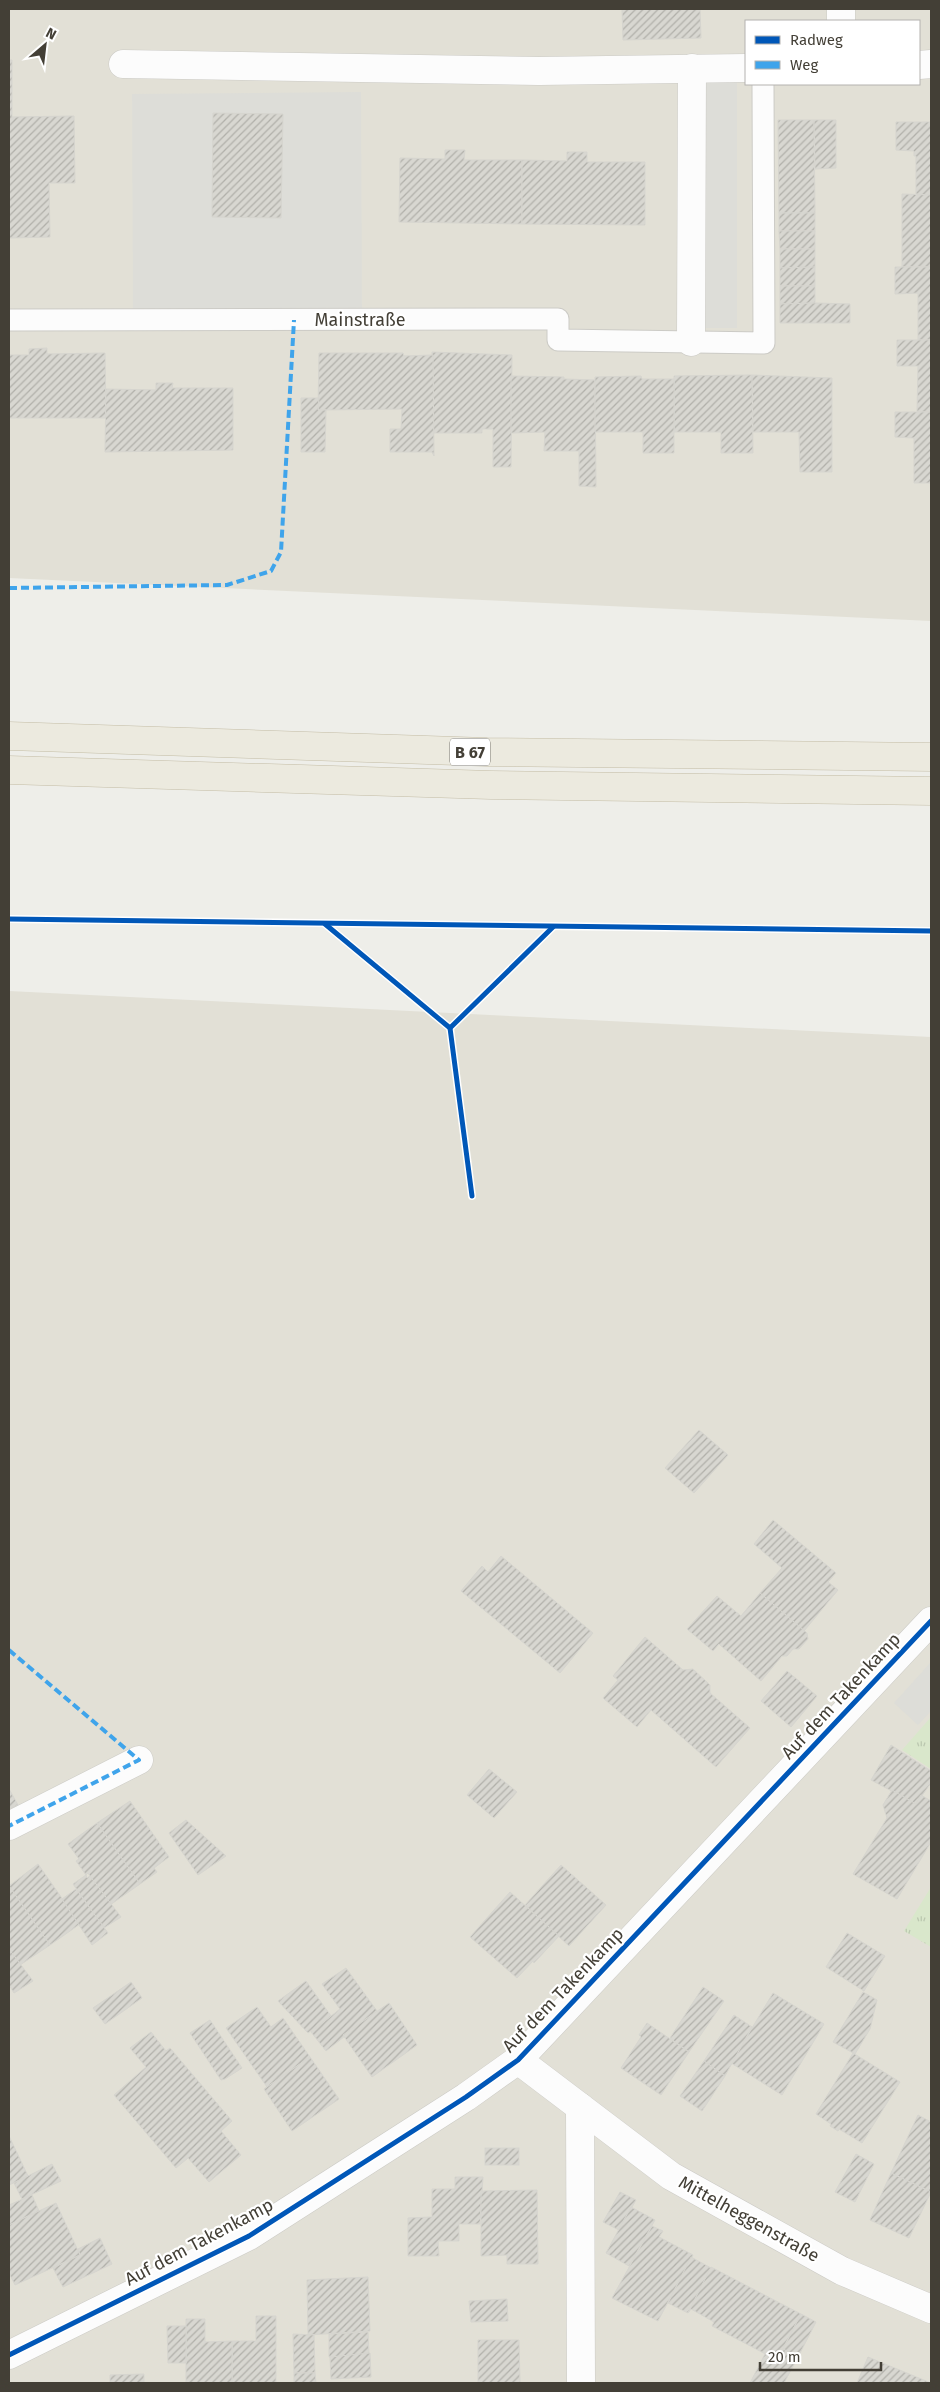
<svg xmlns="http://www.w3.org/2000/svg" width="940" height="2392" viewBox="0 0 940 2392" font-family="'Fira Sans',sans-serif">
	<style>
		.residential { fill: #e2e0d6; fill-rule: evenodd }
		.grass { fill: url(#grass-tufts) }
		.parking { fill: #ddddd8 }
		.building { fill: url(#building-hatch); stroke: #d6d5cf }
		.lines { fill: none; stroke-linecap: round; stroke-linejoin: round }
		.service-casing { stroke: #cccbc6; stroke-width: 23 }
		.minor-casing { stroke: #cccbc6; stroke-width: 29 }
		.trunk-casing { stroke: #c4bda6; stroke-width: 29 }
		.service { stroke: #fcfcfc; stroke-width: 21 }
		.minor { stroke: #fcfcfc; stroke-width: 28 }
		.trunk { stroke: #eceadf; stroke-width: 28 }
		.quiet { stroke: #3fa4eb; stroke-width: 4; stroke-dasharray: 8 4; stroke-linecap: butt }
		.cycleway-casing { stroke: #fff; stroke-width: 8 }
		.cycleway { stroke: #0057b8; stroke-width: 5 }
		.labels { text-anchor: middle; stroke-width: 4.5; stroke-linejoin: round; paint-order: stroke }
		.shield { fill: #fff; stroke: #7b7972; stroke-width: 1 }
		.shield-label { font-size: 16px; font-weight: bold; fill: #433f36 }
		.street-label { font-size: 18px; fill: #433f36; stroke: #fff }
	</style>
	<defs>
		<pattern id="grass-tufts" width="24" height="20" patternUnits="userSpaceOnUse" patternTransform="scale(1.25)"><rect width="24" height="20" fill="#d9e7cb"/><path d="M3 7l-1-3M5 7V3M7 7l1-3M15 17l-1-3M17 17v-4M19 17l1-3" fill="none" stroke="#bbc7af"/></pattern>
		<pattern id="building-hatch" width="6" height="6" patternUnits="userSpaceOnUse" patternTransform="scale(1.25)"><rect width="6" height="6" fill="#d8d7d1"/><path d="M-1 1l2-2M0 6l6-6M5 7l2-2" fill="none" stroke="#b1b0aa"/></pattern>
	</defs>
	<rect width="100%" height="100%" fill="#eeeee9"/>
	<g class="residential">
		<path d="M9,9H931V621L9,578ZM746,21H919V84H746Z"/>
		<path d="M9,991L931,1037V2383H9Z"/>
	</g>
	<g class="grass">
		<path d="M931,1717V1769L902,1750Z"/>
		<path d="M931,1887V1947L904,1931Z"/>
	</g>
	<g class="parking">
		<path d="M702,79H737V328H701Z"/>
		<path d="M361,92L362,310L133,312L132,94Z"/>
		<path d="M931,1662V1711L918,1725L894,1703Z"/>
	</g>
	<g class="building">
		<path d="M622,9H700L701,38L623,40Z"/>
		<path d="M9,60H12V117L74,116L75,183H49L50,237L9,238Z"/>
		<path d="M213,113L283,114L281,218L212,217Z"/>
		<path d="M778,120H814L815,213H779Z"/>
		<path d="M814,120H836V168L815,169Z"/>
		<path d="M896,122H931V195L916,194V156H914V151L896,150Z"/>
		<path d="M445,150H465L464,160H522V224L399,222L400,158L445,159Z"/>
		<path d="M567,152H587V162H645V225L522,224V160L567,161Z"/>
		<path d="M902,194L931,195V267H902Z"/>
		<rect x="779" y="213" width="36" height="18"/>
		<path d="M779,231H815V249H780Z"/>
		<path d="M780,249H815V267L780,268Z"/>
		<path d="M815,267V286H780V268Z"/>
		<path d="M895,267H931V340H918V293L895,294Z"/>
		<path d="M780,286H815V303L780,304Z"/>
		<path d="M815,303L850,304V323H780V304Z"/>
		<path d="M897,340H931V412H917L918,366H897Z"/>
		<path d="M47,348V354L105,353L106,418H9V355H29V349Z"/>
		<path d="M432,352L512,355L511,467H493V429H482V433H432Z"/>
		<path d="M319,353H403L404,356L433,355L434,456L432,452H390V429H401L402,409L318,410Z"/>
		<path d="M752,375L753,453H721V432H674V376Z"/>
		<path d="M752,375L832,378V472H800L799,432H753Z"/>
		<path d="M511,376L564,377V379L595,380L596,487L579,486V451H544L545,432L511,433Z"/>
		<path d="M641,376L642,379H674V453H643V432H595V377Z"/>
		<path d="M156,383H173L172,388H233V450L105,452L106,389L156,390Z"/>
		<path d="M301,398H319L318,410H326L325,452H301Z"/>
		<path d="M895,412H931V483H914V438L895,437Z"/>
		<path d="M699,1430L728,1455L694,1493L665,1468Z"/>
		<path d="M773,1520L836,1573L828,1582L838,1590L804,1631L760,1593L782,1568L754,1544Z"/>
		<path d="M501,1556L593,1633L560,1673L461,1591L482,1566L488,1572Z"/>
		<path d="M760,1593L807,1633L808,1639L799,1649H793L787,1656H782L761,1681L719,1644L713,1651L687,1629L717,1596L741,1616Z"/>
		<path d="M645,1637L683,1670L693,1669L710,1685V1693L750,1728L716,1767L651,1710L637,1727L603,1698L618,1680L613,1676Z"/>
		<path d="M787,1671L817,1696L791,1727L761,1701Z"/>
		<path d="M891,1745L931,1771V1783L916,1804L871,1780Z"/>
		<path d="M489,1769L517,1792L494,1818L467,1795Z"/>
		<path d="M9,1789L18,1805L9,1809Z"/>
		<path d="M892,1790L916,1804L921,1795L931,1801V1842L897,1899L853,1874L887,1818L883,1805Z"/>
		<path d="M130,1801L169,1857L154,1868L157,1872L140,1884L97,1823Z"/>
		<path d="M186,1820L226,1856L198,1875L169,1833Z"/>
		<path d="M97,1823L140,1884L110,1905L88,1873L86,1875L76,1861L79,1859L68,1844Z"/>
		<path d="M38,1864L80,1924L50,1945L9,1886Z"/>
		<path d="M561,1865L606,1905L569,1946L525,1905Z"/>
		<path d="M86,1875L87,1878L90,1876L121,1917L104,1928L73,1884Z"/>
		<path d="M9,1886L50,1945L20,1965L9,1949Z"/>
		<path d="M76,1889L108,1933L92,1945L62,1899Z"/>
		<path d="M510,1892L559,1936L534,1963L533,1961L517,1978L470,1937Z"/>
		<path d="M847,1933L885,1956L864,1991L826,1967Z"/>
		<path d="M9,1949L33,1981L14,1993L9,1985Z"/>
		<path d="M346,1968L377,2011L326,2051L311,2032L340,2009L322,1984Z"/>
		<path d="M306,1981L331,2016L308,2033L278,2001Z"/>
		<path d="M131,1982L142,1998L105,2024L93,2008Z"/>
		<path d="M703,1987L724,2001L689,2052L670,2038Z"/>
		<path d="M863,1992L877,2000L870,2029L855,2054L833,2042Z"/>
		<path d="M773,1993L824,2024L782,2095L731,2063Z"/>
		<path d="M389,2003L417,2045L372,2077L343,2035Z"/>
		<path d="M257,2007L271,2027L283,2018L310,2057L267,2087L226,2028Z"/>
		<path d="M734,2015L752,2027L725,2076L704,2061Z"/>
		<path d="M210,2020L242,2068L225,2079L221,2080L190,2033Z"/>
		<path d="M647,2023L689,2052L661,2095L621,2068L641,2037L639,2035Z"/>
		<path d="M151,2032L166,2051L170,2048L232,2121L221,2131L241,2155L209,2182L188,2158L176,2168L114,2095L146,2067L130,2048Z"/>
		<path d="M853,2053L900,2082L862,2143L839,2129L838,2131L830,2126L831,2124L816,2114Z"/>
		<path d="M310,2057L339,2099L292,2131L264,2089Z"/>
		<path d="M704,2061L725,2076L702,2111L680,2096Z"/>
		<path d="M918,2115L931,2122V2192L891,2173Z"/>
		<path d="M9,2136L28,2176L9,2185Z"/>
		<rect x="485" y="2148" width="34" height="17"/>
		<path d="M856,2154L874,2164L855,2202L835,2192Z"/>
		<path d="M52,2164L61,2181L22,2199L14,2183Z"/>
		<path d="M891,2173L931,2192L909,2238L870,2220Z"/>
		<path d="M455,2177H483L480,2224H459V2241H438L439,2256H408V2218L432,2217V2189H455Z"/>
		<path d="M537,2190L538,2264H507V2255L481,2256V2191Z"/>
		<path d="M620,2192L636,2200L619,2230L603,2222Z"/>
		<path d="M32,2195L39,2211L9,2225V2205Z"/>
		<path d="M56,2203L80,2255L15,2285L9,2273V2225Z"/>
		<path d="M631,2207L655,2220L629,2266L606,2253Z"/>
		<path d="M652,2226L663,2231L659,2237L693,2255L658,2321L612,2298Z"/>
		<path d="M100,2238L112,2264L63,2287L53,2268L80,2255L78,2249Z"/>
		<path d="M691,2257L711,2268L688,2313L668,2303Z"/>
		<path d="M711,2267L801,2314L777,2360L712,2326L714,2322L691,2309L688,2313Z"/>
		<path d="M368,2277L370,2331L308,2335L307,2280Z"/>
		<path d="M507,2299L508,2321L471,2322L469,2301Z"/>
		<path d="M801,2314L816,2322L798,2357L783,2349Z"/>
		<path d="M256,2316H276V2383H232V2341H256Z"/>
		<path d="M186,2319H205V2342L232,2341V2383H186Z"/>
		<path d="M167,2326H186V2363H168Z"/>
		<path d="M368,2332L369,2354L329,2357V2334Z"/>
		<path d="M293,2334L314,2335L315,2373H294Z"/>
		<path d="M478,2340H519L520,2383H478Z"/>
		<path d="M783,2349L798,2357L784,2383H750L765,2354L777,2360Z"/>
		<path d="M370,2353L371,2377L331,2379L330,2357Z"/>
		<path d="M868,2357L931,2383H857Z"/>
		<path d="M294,2373H315L316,2383H294Z"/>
		<path d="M144,2374V2383H110V2375Z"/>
	</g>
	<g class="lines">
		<defs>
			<path id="service" d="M9,320L558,319V340L764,343L763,84"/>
			<g id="minor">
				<path d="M841,21V9"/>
				<path d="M123,64L539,71L746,68"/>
				<path d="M919,65L931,64"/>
				<path d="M691,342L692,68"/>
				<path d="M9,1826L139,1760"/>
				<path d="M518,2060L671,2176L842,2271L931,2309"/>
				<path d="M580,2107L581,2383"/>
				<path d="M9,2355L249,2236L466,2097L518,2060L931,1621"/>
			</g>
			<g id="trunk">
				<path d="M9,736L487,752L931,757"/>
				<path d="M9,770L491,785L931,791"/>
			</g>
		</defs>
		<use href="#service" class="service-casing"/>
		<use href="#minor" class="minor-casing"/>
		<use href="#trunk" class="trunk-casing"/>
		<use href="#service" class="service"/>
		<use href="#minor" class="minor"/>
		<use href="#trunk" class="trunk"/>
		<g class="quiet">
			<path d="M9,588L227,585L271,571L281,552L294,320"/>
			<path d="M9,1650L139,1760L9,1826"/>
		</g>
		<defs>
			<g id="cycleway">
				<path d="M9,919L931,931"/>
				<path d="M325,924L450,1028L472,1196"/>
				<path d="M450,1028L553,927"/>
				<path d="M9,2355L249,2236L466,2097L518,2060L931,1621"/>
			</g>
		</defs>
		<use href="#cycleway" class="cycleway-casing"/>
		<use href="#cycleway" class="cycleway"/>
	</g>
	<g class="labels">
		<rect class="shield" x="450" y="738.5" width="40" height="27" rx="4"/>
		<g class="shield-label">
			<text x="470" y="758">B 67</text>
		</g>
		<g class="street-label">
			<text x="360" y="326">Mainstraße</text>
			<text transform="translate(841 1696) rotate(-47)" y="6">Auf dem Takenkamp</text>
			<text transform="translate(563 1990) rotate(-46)" y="6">Auf dem Takenkamp</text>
			<text transform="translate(749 2219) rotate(29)" y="6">Mittelheggenstraße</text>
			<text transform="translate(199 2242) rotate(-28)" y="6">Auf dem Takenkamp</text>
		</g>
	</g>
	<rect width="940" height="2392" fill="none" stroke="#433f36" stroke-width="20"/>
	<rect x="745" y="20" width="175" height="65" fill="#ffffff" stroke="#b4b2af"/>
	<rect x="755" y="36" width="25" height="8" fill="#0057b8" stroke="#b4b2af"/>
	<text x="790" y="45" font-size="15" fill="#433f36">Radweg</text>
	<rect x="755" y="61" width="25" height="8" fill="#3fa4eb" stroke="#b4b2af"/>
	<text x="790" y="70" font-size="15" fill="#433f36">Weg</text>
	<g transform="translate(45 45) rotate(28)" stroke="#ffffff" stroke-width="4" paint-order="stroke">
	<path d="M0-4L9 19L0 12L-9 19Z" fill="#433f36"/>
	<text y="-8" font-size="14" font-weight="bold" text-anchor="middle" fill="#433f36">N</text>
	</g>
	<path d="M760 2362v8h121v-8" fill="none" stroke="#433f36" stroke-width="2.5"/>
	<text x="768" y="2362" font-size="15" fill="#433f36" stroke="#ffffff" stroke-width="4" paint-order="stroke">20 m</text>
</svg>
